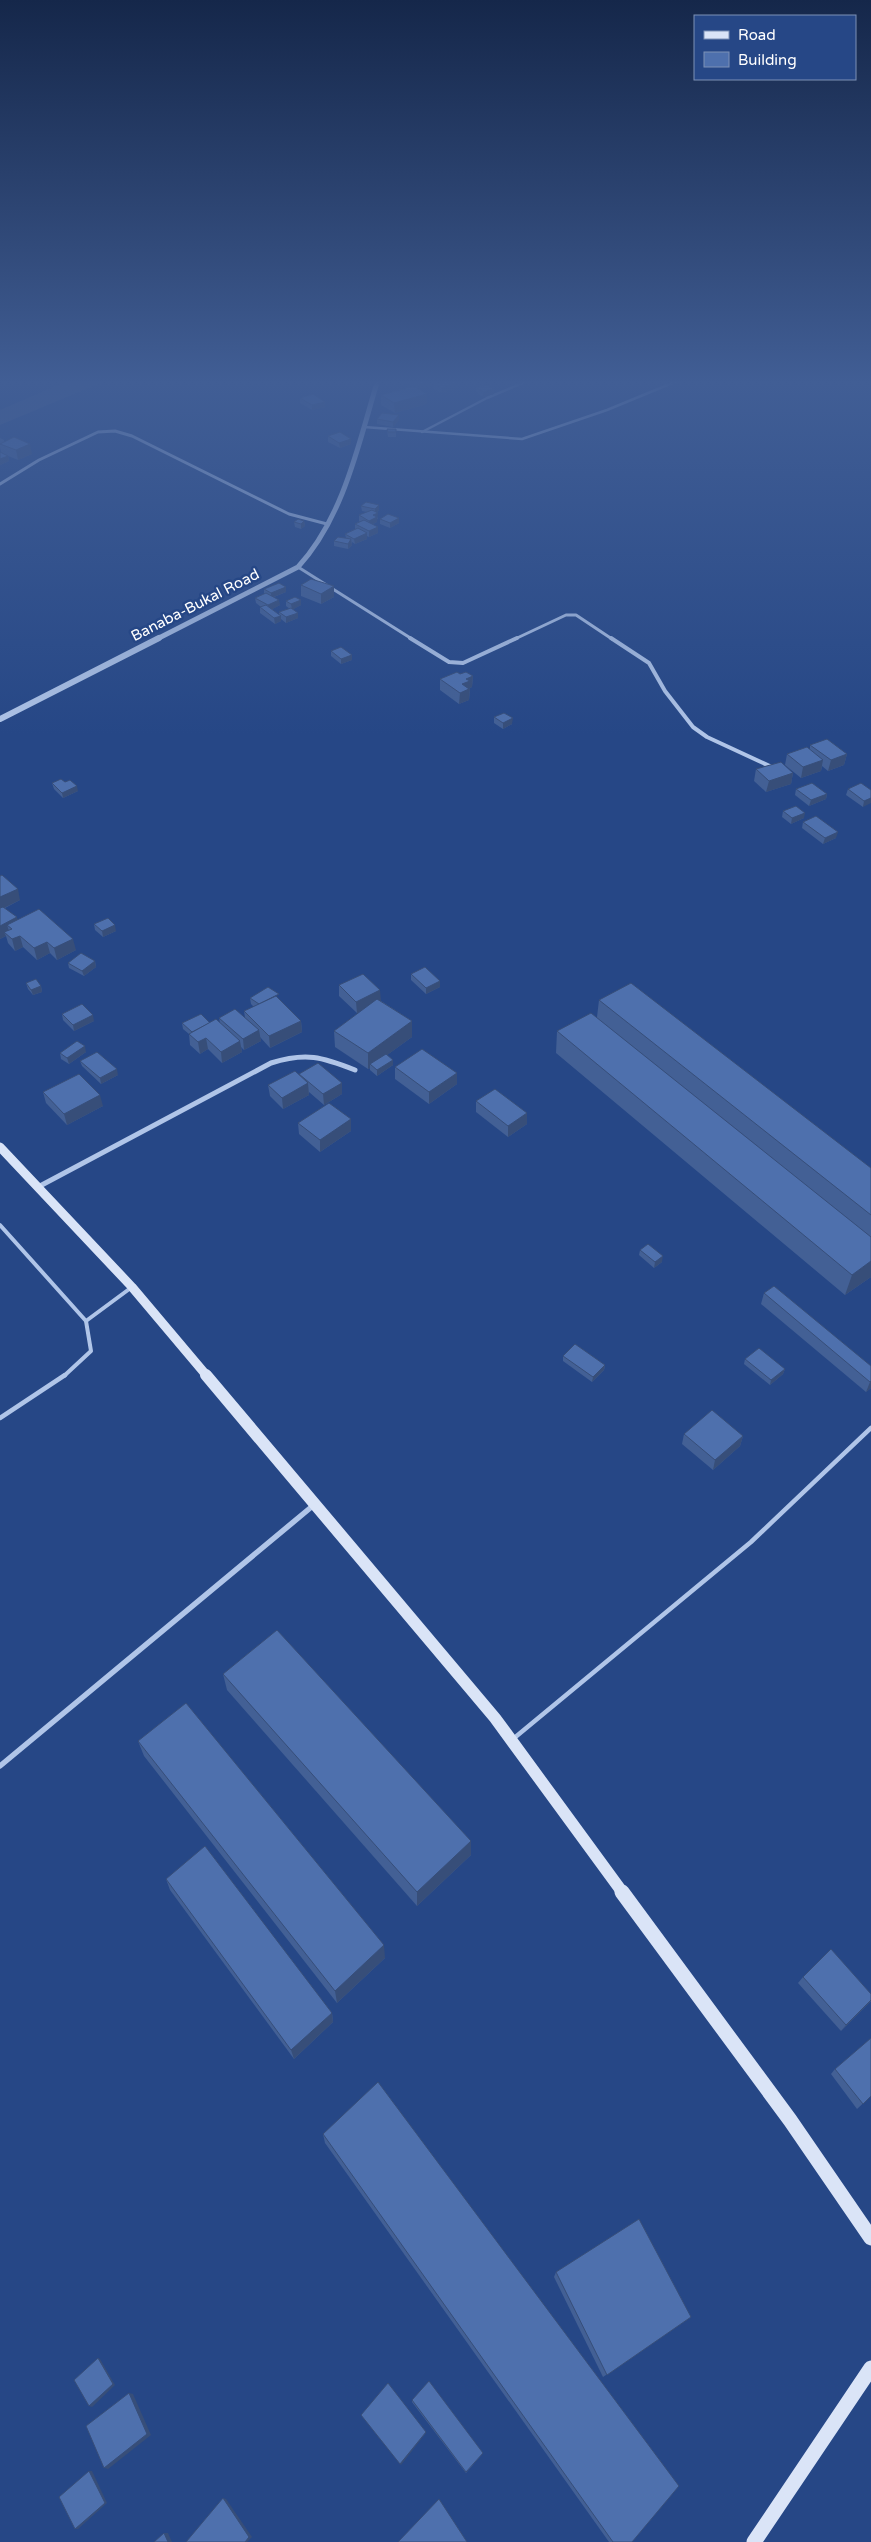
<svg xmlns="http://www.w3.org/2000/svg" width="871" height="2542" viewBox="0 0 871 2542" font-family="'Varela Round',sans-serif">
	<style>
		.lines { fill: none; stroke-linecap: round; stroke-linejoin: round }
		.river { fill: #445c8a; fill-rule: evenodd }
		.service-far2 { stroke: #b0c5e8; stroke-width: 2.5 }
		.service-far1 { stroke: #b0c5e8; stroke-width: 4 }
		.service { stroke: #b0c5e8; stroke-width: 4.5 }
		.minor-far3 { stroke: #b0c5e8; stroke-width: 3 }
		.minor-far2 { stroke: #b0c5e8; stroke-width: 4 }
		.minor-far1 { stroke: #b0c5e8; stroke-width: 5 }
		.minor { stroke: #b0c5e8; stroke-width: 5.5 }
		.tertiary-far1 { stroke: #b0c5e8; stroke-width: 5 }
		.tertiary { stroke: #b0c5e8; stroke-width: 6 }
		.secondary-far2 { stroke: #dae4f7; stroke-width: 9 }
		.secondary-far1 { stroke: #dae4f7; stroke-width: 12 }
		.secondary { stroke: #dae4f7; stroke-width: 15 }
		.wall { fill: #436095 }
		.shaded-wall { fill: #374e79 }
		.building { fill: #4e70ad; stroke: #374e79 }
		.labels { text-anchor: middle; stroke-width: 5; stroke-linejoin: round; paint-order: stroke }
		.far-street-label { font-size: 15px; fill: #fff; stroke: #264786 }
	</style>
	<rect width="100%" height="100%" fill="#264786"/>
	<g class="lines">
		<path class="river" d="M72,379H101L98,384L0,425V410Z"/>
		<g class="service-far2">
			<path d="M364,427L522,439L607,410L682,379"/>
			<path d="M422,432L487,398L532,379"/>
		</g>
		<g class="service-far1">
			<path d="M0,1225L86,1321L132,1287"/>
			<path d="M64,1376L91,1351L86,1321"/>
		</g>
		<g class="service">
			<path d="M0,1418L65,1375"/>
			<path d="M513,1739L751,1542L871,1428"/>
		</g>
		<g class="minor-far3">
			<path d="M0,484L39,460L98,432L115,431L132,436L289,514L327,524"/>
			<path d="M298,567L412,639"/>
			<path d="M515,639L566,615H576L612,639"/>
		</g>
		<g class="minor-far2">
			<path d="M410,638L449,662L463,663L517,638"/>
			<path d="M611,638L649,663L665,691L693,727L707,737L774,768"/>
		</g>
		<path class="minor-far1" d="M38,1187L271,1063C306,1052 322,1057 355,1070"/>
		<path class="minor" d="M0,1766L315,1504"/>
		<path class="tertiary-far1" d="M157,639L298,567C344,517 359,442 378,379"/>
		<path class="tertiary" d="M0,719L159,638"/>
		<path class="secondary-far2" d="M0,1147L132,1287L207,1376"/>
		<path class="secondary-far1" d="M206,1375L495,1718L623,1893"/>
		<g class="secondary">
			<path d="M622,1892L790,2120L871,2238"/>
			<path d="M754,2542L871,2368"/>
		</g>
	</g>
	<g class="wall">
		<path d="M405,379L432,381V386L420,389L427,404L395,413L381,405V395L411,386L406,383Z"/>
		<path d="M434,384L458,388L442,393L434,389Z"/>
		<path d="M476,387L494,389V394L483,397L476,392Z"/>
		<path d="M300,398L325,407L312,410L300,403Z"/>
		<path d="M377,419L399,420L393,427L377,424Z"/>
		<path d="M387,429H396V437H388Z"/>
		<path d="M328,436L351,444L340,448L328,442Z"/>
		<path d="M0,438L4,440V442L32,454L18,460L8,456L9,461L0,465V452L1,453L0,447Z"/>
		<path d="M379,505V510L376,513L378,519H377V522L373,524L378,533L369,537L367,536V539L355,544L352,542V545L348,549L334,546V541L346,538L345,534L355,529V524L360,521H359V515L367,512L362,511L361,506Z"/>
		<path d="M399,518V523L390,528L380,524V519Z"/>
		<path d="M304,521L305,526L301,529L295,527L294,522Z"/>
		<path d="M301,585L334,597L321,604L301,596Z"/>
		<path d="M264,589L286,592L274,597L280,605L272,609L279,615V612L290,609L286,606V601L301,600V605L293,609L298,618L286,623L281,619V621L275,624L260,613V607H261L256,603L255,598L264,594Z"/>
		<path d="M331,651L352,660L341,664L331,656Z"/>
		<path d="M473,676L472,687L470,688L469,700L459,704L440,690V679Z"/>
		<path d="M494,717L512,724L503,729L494,723Z"/>
		<path d="M810,745L847,754L844,765L828,771L822,766L821,771L801,778L785,765L787,754L810,749Z"/>
		<path d="M756,769L793,773L791,784L766,792L754,781Z"/>
		<path d="M52,783L78,791L63,798L54,789Z"/>
		<path d="M796,789L827,794L826,799L809,806L795,795Z"/>
		<path d="M848,789L871,790L863,807L846,795Z"/>
		<path d="M783,811L804,818L791,824L782,817Z"/>
		<path d="M803,822L836,838L823,844L802,828Z"/>
		<path d="M0,876L20,900L5,908L18,920L76,950L57,960L50,953L37,960L23,947L15,951L8,943L6,936L0,939Z"/>
		<path d="M94,924L116,931L103,937L95,930Z"/>
		<path d="M95,961L96,967L84,976L69,968L68,963Z"/>
		<path d="M411,974L440,981V987L426,994L411,980Z"/>
		<path d="M26,983L41,986L42,992L33,995L28,989Z"/>
		<path d="M339,985L381,1001L412,1021V1037L387,1055L393,1060V1065L377,1076L370,1070V1068L368,1069L335,1047L334,1031L363,1010L357,1013L339,996Z"/>
		<path d="M250,998L280,1000L301,1021L302,1032L270,1048L260,1037L261,1041L244,1050L241,1047L242,1052L222,1063L208,1049L200,1054L190,1045L189,1034L183,1029L182,1023H220L219,1018H245L244,1011L254,1007L251,1004Z"/>
		<path d="M599,1000L871,1168V1277L845,1295L556,1053L557,1031L597,1017Z"/>
		<path d="M62,1014L94,1021L74,1031L63,1020Z"/>
		<path d="M86,1052L69,1064L61,1059L60,1053Z"/>
		<path d="M80,1061L118,1075L101,1084L82,1066Z"/>
		<path d="M395,1067L457,1073V1084L429,1104L395,1079Z"/>
		<path d="M299,1074L342,1094L324,1105L309,1092V1095L283,1109L270,1096L268,1085L300,1075Z"/>
		<path d="M43,1092L103,1106L67,1125L46,1103Z"/>
		<path d="M476,1101L527,1113V1124L508,1137L476,1112Z"/>
		<path d="M298,1123L351,1131L320,1152L299,1134Z"/>
		<path d="M640,1250L662,1262L654,1268L639,1255Z"/>
		<path d="M764,1293L871,1366V1388L866,1392L761,1304Z"/>
		<path d="M563,1356L605,1365L604,1370L592,1382L563,1361Z"/>
		<path d="M745,1359L785,1369L783,1374L770,1385L744,1364Z"/>
		<path d="M684,1434L743,1436L740,1446L713,1470L682,1444Z"/>
		<path d="M223,1674L471,1841V1855L417,1906L227,1690Z"/>
		<path d="M138,1741L385,1958L337,2003L144,1756Z"/>
		<path d="M166,1879L332,2013L333,2022L294,2059L170,1890Z"/>
		<path d="M803,1977L871,1994V2001L841,2031L798,1983Z"/>
		<path d="M835,2069L871,2096L857,2109L831,2074Z"/>
		<path d="M323,2134L632,2542H609L325,2143Z"/>
		<path d="M556,2272L691,2317L603,2377L554,2277Z"/>
		<path d="M412,2400L483,2453L466,2473L412,2402Z"/>
	</g>
	<g class="shaded-wall">
		<path d="M432,381V386L417,390V385Z"/>
		<path d="M458,383V388L442,393V388Z"/>
		<path d="M494,389V394L483,397V392Z"/>
		<path d="M427,394V404L395,413L394,403Z"/>
		<path d="M325,402V407L312,410V405Z"/>
		<path d="M399,415V420L393,427V422Z"/>
		<path d="M351,439V444L340,448L339,443Z"/>
		<path d="M30,444L32,454L18,460L16,450Z"/>
		<path d="M8,456L9,461L0,465V459Z"/>
		<path d="M379,505V510L375,514V509Z"/>
		<path d="M378,513L377,522L369,526V521L373,515Z"/>
		<path d="M399,518V523L390,528V523Z"/>
		<path d="M304,521L305,526L301,529V524Z"/>
		<path d="M378,527V533L369,537V531Z"/>
		<path d="M367,533V539L355,544L354,539Z"/>
		<path d="M351,539L352,545L348,549V544Z"/>
		<path d="M334,586V597L321,604V594Z"/>
		<path d="M286,587V592L271,598V593Z"/>
		<path d="M279,600L280,605L269,611L268,605Z"/>
		<path d="M301,600V605L292,610L291,604Z"/>
		<path d="M298,613V618L286,623V617Z"/>
		<path d="M281,616V621L275,624L274,618Z"/>
		<path d="M352,655V660L341,664V659Z"/>
		<path d="M473,676L472,687L470,688L469,700L459,704L460,693L462,684L466,679Z"/>
		<path d="M513,718L512,724L503,729V723Z"/>
		<path d="M847,754L844,765L828,771L831,760Z"/>
		<path d="M823,760L821,771L801,778L803,767Z"/>
		<path d="M793,773L791,784L766,792L769,781Z"/>
		<path d="M77,786L78,791L63,798L62,793Z"/>
		<path d="M827,794L826,799L809,806L811,800Z"/>
		<path d="M871,798V803L863,807L864,801Z"/>
		<path d="M805,813L804,818L791,824L792,818Z"/>
		<path d="M838,832L836,838L823,844L825,838Z"/>
		<path d="M18,889L20,900L0,910V897Z"/>
		<path d="M17,917L20,929H12L7,925L10,934L4,932L6,936L0,939V926Z"/>
		<path d="M115,925L116,931L103,937L102,931Z"/>
		<path d="M20,936L23,947L15,951L12,939Z"/>
		<path d="M73,939L76,950L57,960L54,948Z"/>
		<path d="M47,942L50,953L37,960L34,948Z"/>
		<path d="M95,961L96,967L84,976L82,971Z"/>
		<path d="M440,981V987L426,994V988Z"/>
		<path d="M41,986L42,992L33,995L31,990Z"/>
		<path d="M380,990L381,1001L357,1013L356,1002Z"/>
		<path d="M93,1015L94,1021L74,1031L73,1025Z"/>
		<path d="M301,1021L302,1032L270,1048L269,1036Z"/>
		<path d="M412,1021V1037L372,1066L370,1064V1068L368,1069V1053Z"/>
		<path d="M259,1030L261,1041L244,1050L243,1039Z"/>
		<path d="M206,1038L208,1049L200,1054L198,1042Z"/>
		<path d="M240,1041L242,1052L222,1063L221,1052Z"/>
		<path d="M85,1046L86,1052L69,1064L67,1058Z"/>
		<path d="M393,1060V1065L377,1076V1070Z"/>
		<path d="M117,1069L118,1075L101,1084L100,1078Z"/>
		<path d="M457,1073V1084L429,1104V1092Z"/>
		<path d="M308,1083L309,1095L283,1109L282,1098Z"/>
		<path d="M342,1083V1094L324,1105L323,1094Z"/>
		<path d="M100,1095L103,1106L67,1125L64,1114Z"/>
		<path d="M527,1113V1124L508,1137V1126Z"/>
		<path d="M351,1119V1131L320,1152V1140Z"/>
		<path d="M663,1256L662,1262L654,1268L655,1262Z"/>
		<path d="M871,1261V1277L845,1295L852,1275Z"/>
		<path d="M605,1365L604,1370L592,1382L593,1377Z"/>
		<path d="M785,1369L783,1374L770,1385L771,1380Z"/>
		<path d="M871,1381V1388L866,1392L870,1382Z"/>
		<path d="M743,1436L740,1446L713,1470L715,1460Z"/>
		<path d="M471,1841V1855L417,1906V1892Z"/>
		<path d="M384,1945L385,1958L337,2003L335,1991Z"/>
		<path d="M871,2000L869,2003L841,2031L846,2025Z"/>
		<path d="M332,2013L333,2022L294,2059L291,2050Z"/>
		<path d="M98,2358L100,2359L115,2385L92,2407L89,2406Z"/>
		<path d="M129,2393L133,2394L151,2435L108,2469L104,2468Z"/>
		<path d="M426,2432V2433L401,2465L400,2464Z"/>
		<path d="M89,2471H92L107,2503L78,2529H75Z"/>
		<path d="M223,2498L226,2499L252,2537L247,2542H245Z"/>
		<path d="M164,2533H168L172,2542H168Z"/>
	</g>
	<g class="building">
		<path d="M406,379H428L432,381L417,385Z"/>
		<path d="M450,379L458,383L442,388L434,384Z"/>
		<path d="M487,385L494,389L483,392L476,387Z"/>
		<path d="M414,386L427,394L394,403L381,395Z"/>
		<path d="M313,394L325,402L312,405L300,398Z"/>
		<path d="M382,413L399,415L393,422L377,419Z"/>
		<path d="M387,429H396V432H388Z"/>
		<path d="M340,432L351,439L339,443L328,436Z"/>
		<path d="M14,437L30,444L16,450L0,444Z"/>
		<path d="M0,452L8,456L0,459Z"/>
		<path d="M366,502L379,505L375,509L361,506Z"/>
		<path d="M372,510L378,513L373,515L377,517L369,521L359,515Z"/>
		<path d="M388,514L399,518L390,523L380,519Z"/>
		<path d="M298,519L304,521L301,524L294,522Z"/>
		<path d="M364,520L378,527L369,531L355,524Z"/>
		<path d="M358,528L367,533L354,539L345,534Z"/>
		<path d="M338,537L351,539L348,544L334,541Z"/>
		<path d="M311,579L334,586L321,594L301,585Z"/>
		<path d="M279,583L286,587L271,593L264,589Z"/>
		<path d="M266,593L279,600L268,605L255,598Z"/>
		<path d="M295,597L301,600L291,604L286,601Z"/>
		<path d="M266,605L281,616L274,618L260,607Z"/>
		<path d="M291,608L298,613L286,617L279,612Z"/>
		<path d="M341,647L352,655L341,659L331,651Z"/>
		<path d="M457,672L460,674L466,672L473,676L466,679L470,681L462,684L469,689L460,693L440,679Z"/>
		<path d="M504,713L513,718L503,723L494,717Z"/>
		<path d="M827,739L847,754L831,760L810,745Z"/>
		<path d="M807,747L823,760L803,767L787,754Z"/>
		<path d="M781,762L793,773L769,781L756,769Z"/>
		<path d="M61,779L65,782L70,780L77,786L62,793L52,783Z"/>
		<path d="M812,783L827,794L811,800L796,789Z"/>
		<path d="M861,783L871,790V798L864,801L848,789Z"/>
		<path d="M796,806L805,813L792,818L783,811Z"/>
		<path d="M816,816L838,832L825,838L803,822Z"/>
		<path d="M2,875L18,889L0,897V876Z"/>
		<path d="M3,907L17,917L0,926V908Z"/>
		<path d="M39,909L73,939L54,948L47,942L34,948L20,936L12,939L4,932L12,929L7,925Z"/>
		<path d="M108,918L115,925L102,931L94,924Z"/>
		<path d="M81,953L95,961L82,971L68,963Z"/>
		<path d="M425,967L440,981L426,988L411,974Z"/>
		<path d="M363,974L380,990L356,1002L339,985Z"/>
		<path d="M36,979L41,986L31,990L26,983Z"/>
		<path d="M631,983L871,1168V1215L599,1000Z"/>
		<path d="M268,987L279,994L259,1004L250,998Z"/>
		<path d="M276,996L301,1021L269,1036L244,1011Z"/>
		<path d="M377,999L412,1021L368,1053L334,1031Z"/>
		<path d="M82,1004L93,1015L73,1025L62,1014Z"/>
		<path d="M235,1009L259,1030L243,1039L219,1018Z"/>
		<path d="M591,1013L871,1237V1261L852,1275L557,1031Z"/>
		<path d="M201,1014L210,1023L192,1032L182,1023Z"/>
		<path d="M216,1019L240,1041L221,1052L206,1038L198,1042L189,1034Z"/>
		<path d="M77,1041L85,1046L67,1058L60,1053Z"/>
		<path d="M422,1049L457,1073L429,1092L395,1067Z"/>
		<path d="M97,1052L117,1069L100,1078L80,1061Z"/>
		<path d="M386,1054L393,1060L377,1070L370,1064Z"/>
		<path d="M318,1063L342,1083L323,1094L299,1074Z"/>
		<path d="M295,1071L308,1083L282,1098L268,1085Z"/>
		<path d="M79,1074L100,1095L64,1114L43,1092Z"/>
		<path d="M495,1089L527,1113L508,1126L476,1101Z"/>
		<path d="M329,1103L351,1119L320,1140L298,1123Z"/>
		<path d="M648,1244L663,1256L655,1262L640,1250Z"/>
		<path d="M774,1286L871,1366V1381L870,1382L764,1293Z"/>
		<path d="M575,1344L605,1365L593,1377L563,1356Z"/>
		<path d="M759,1348L785,1369L771,1380L745,1359Z"/>
		<path d="M712,1410L743,1436L715,1460L684,1434Z"/>
		<path d="M277,1630L471,1841L417,1892L223,1674Z"/>
		<path d="M186,1703L384,1945L335,1991L138,1741Z"/>
		<path d="M205,1846L332,2013L291,2050L166,1879Z"/>
		<path d="M831,1949L871,1994V2000L846,2025L803,1977Z"/>
		<path d="M871,2038V2096L863,2104L835,2069Z"/>
		<path d="M378,2082L679,2486L632,2542H613L323,2134Z"/>
		<path d="M639,2219L691,2317L607,2375L556,2272Z"/>
		<path d="M98,2358L113,2384L89,2406L74,2380Z"/>
		<path d="M429,2381L483,2453L466,2472L412,2400Z"/>
		<path d="M388,2383L426,2432L400,2464L361,2415Z"/>
		<path d="M129,2393L147,2434L104,2468L86,2426Z"/>
		<path d="M89,2471L105,2503L75,2529L59,2497Z"/>
		<path d="M223,2498L249,2537L245,2542H186Z"/>
		<path d="M439,2499L467,2542H398Z"/>
		<path d="M164,2533L168,2542H154Z"/>
	</g>
	<linearGradient id="sky" x2="0" y2="1"><stop stop-color="#15274a"/><stop offset="0.52" stop-color="#415e95"/><stop offset="1" stop-color="#415e95" stop-opacity="0"/></linearGradient>
	<rect width="871" height="735" fill="url(#sky)"/>
	<g class="labels">
		<g class="far-street-label">
			<text transform="translate(195 605) rotate(-27)" y="5">Banaba-Bukal Road</text>
		</g>
	</g>
	<rect x="694" y="15" width="162" height="65" fill="#264786" stroke="#7d91b6"/>
	<rect x="704" y="31" width="25" height="8" fill="#dae4f7" stroke="#7d91b6"/>
	<text x="738" y="40" font-size="15" fill="#ffffff">Road</text>
	<rect x="704" y="52" width="25" height="15" fill="#4e70ad" stroke="#7d91b6"/>
	<text x="738" y="65" font-size="15" fill="#ffffff">Building</text>
</svg>
